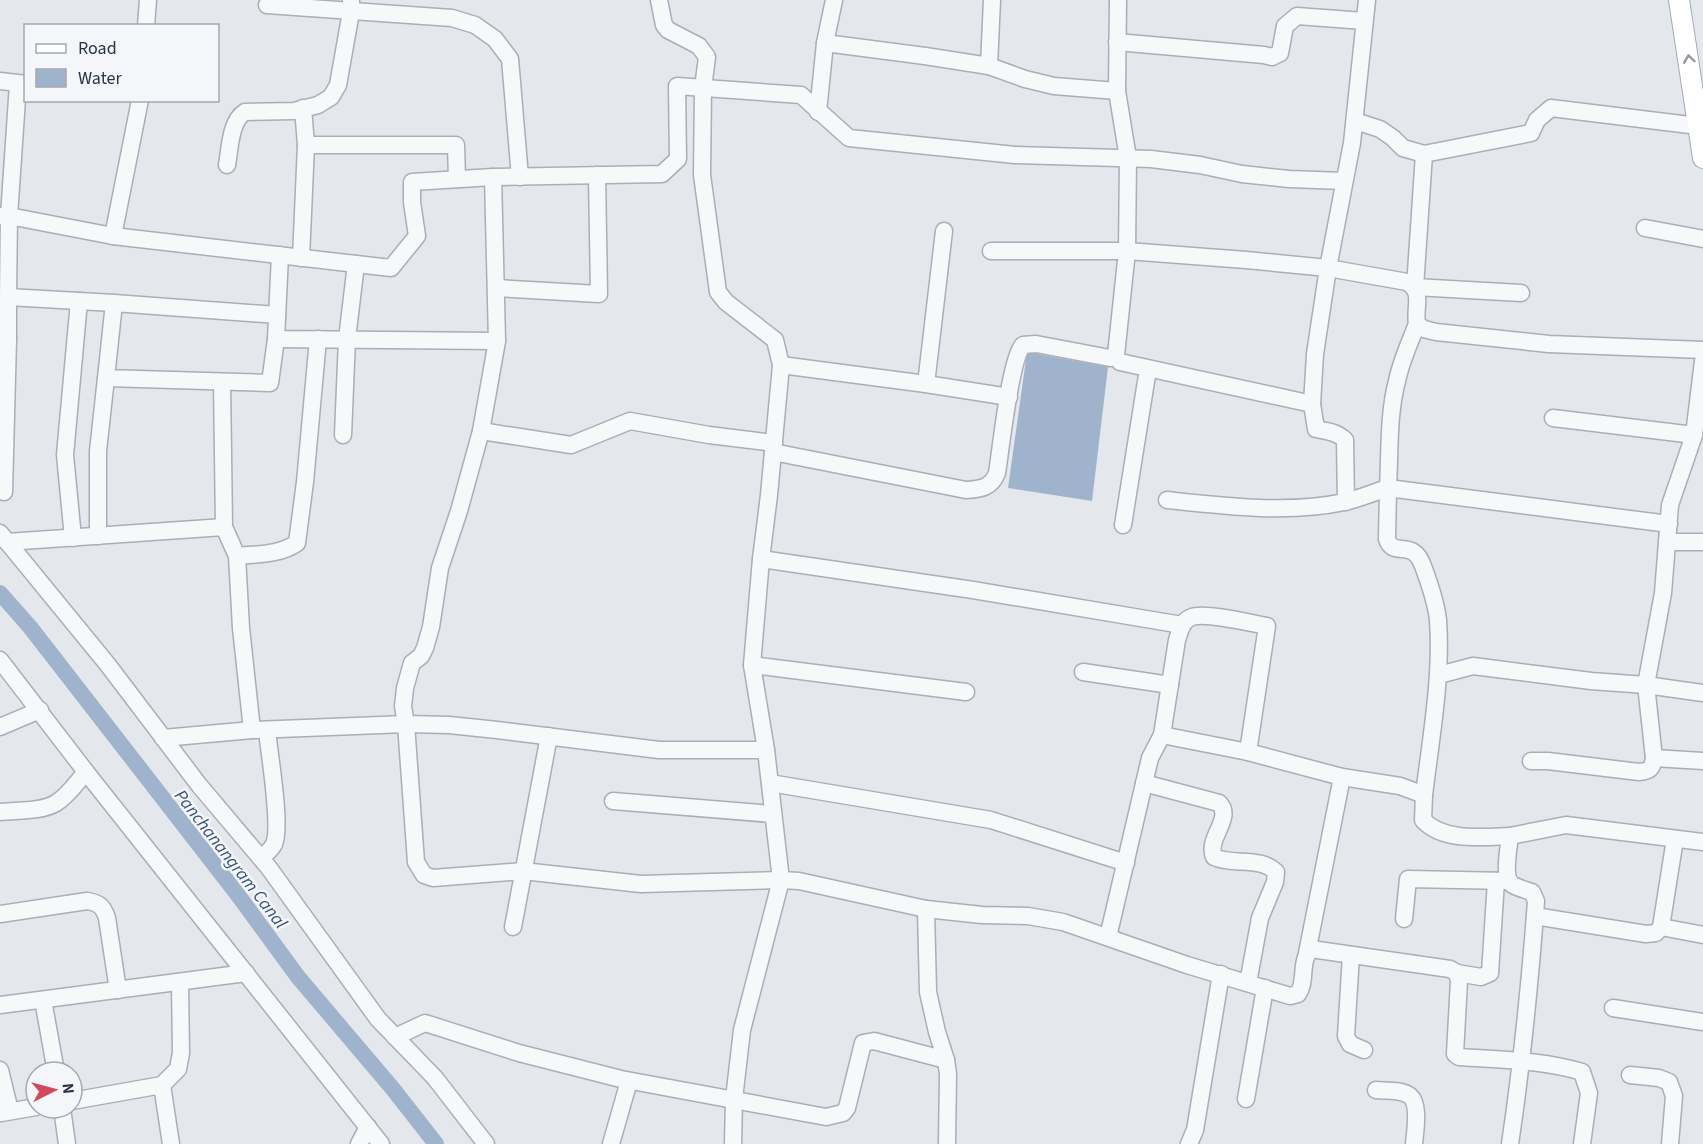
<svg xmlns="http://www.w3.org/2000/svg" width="1703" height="1144" viewBox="0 0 1703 1144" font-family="'Source Sans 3',sans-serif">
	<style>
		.water { fill: #9fb4cc }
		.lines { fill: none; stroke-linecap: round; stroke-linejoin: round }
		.canal { stroke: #9fb4cc; stroke-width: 16 }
		.minor-casing { stroke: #a9aeb7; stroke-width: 19 }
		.major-casing { stroke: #a3abb8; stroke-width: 22 }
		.minor { stroke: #f7f8fa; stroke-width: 16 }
		.major { stroke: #fff; stroke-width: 20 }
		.oneway { stroke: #959aa2 }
		.labels { text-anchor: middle; stroke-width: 5; stroke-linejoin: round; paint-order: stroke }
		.water-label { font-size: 18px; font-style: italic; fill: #34527a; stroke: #f4f6f9 }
	</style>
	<rect width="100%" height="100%" fill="#e4e7ec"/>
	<path class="water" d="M1027,352L1108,367L1092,501L1008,488Z"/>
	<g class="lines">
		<path class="canal" d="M0,593L30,627L238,895L298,977L393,1089L436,1144"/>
		<defs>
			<g id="minor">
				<path d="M659,0L664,25L668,30L699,46L707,57L703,88L702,175L718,292L726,302L775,340L781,365L769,495L761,559L752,665L766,750L781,880L742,1030L734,1099L733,1144"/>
				<path d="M267,5L452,18L475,25L495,39L510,59L520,177"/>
				<path d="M146,26L148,0"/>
				<path d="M1117,42L1264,55L1272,57L1280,53L1285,26L1297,16L1364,21"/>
				<path d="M825,43L925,56L989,66L1025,79L1054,86L1117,91"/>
				<path d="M989,66L992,0"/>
				<path d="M0,81L26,84"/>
				<path d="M18,84L9,216L8,297L114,303"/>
				<path d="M303,108L306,145"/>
				<path d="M818,112L825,43L834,0"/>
				<path d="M1355,121L1380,129L1393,138L1403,148L1424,154L1531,133L1537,120L1551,108L1698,126"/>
				<path d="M1424,154L1415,287L1521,293"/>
				<path d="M227,165C230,149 230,121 245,112L294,111L318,105L331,97L338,85L351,12V0"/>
				<path d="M493,177L497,341L481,431L459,511L440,568L431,627L425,648L421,656L412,663L405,688L403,706L406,724L449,725L497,730L659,750H766"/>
				<path d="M0,216H9L113,236L391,268L417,236L412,202V182L493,177L662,174L678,159L677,86L801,95L849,138L1015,155L1151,159L1200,165L1242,174L1289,179L1344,181"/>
				<path d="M1645,228L1703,239"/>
				<path d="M113,236L140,100"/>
				<path d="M991,251H1127L1246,260L1328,268L1407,282C1424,292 1414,307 1417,324L1424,329L1436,332L1549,344L1703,350"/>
				<path d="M280,255L276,339L497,341"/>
				<path d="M301,258L306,145H456L457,179"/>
				<path d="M496,288L599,294L597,175"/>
				<path d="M0,338L8,339V297"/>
				<path d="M276,339L270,383L106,378L114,303L277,315"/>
				<path d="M1120,362L1312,404"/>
				<path d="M781,365L926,384L1009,397"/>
				<path d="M222,382L224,527L237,556L241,628L252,730"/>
				<path d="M926,384L944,231"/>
				<path d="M1553,418L1694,435"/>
				<path d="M481,431L571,445L630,421L709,435L774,443"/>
				<path d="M343,435L347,339L356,264"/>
				<path d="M773,452L966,490C981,489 991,488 997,473C1001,449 1010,359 1023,345L1036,344L1110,358L1116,355L1127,251L1128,158L1117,91L1118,0"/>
				<path d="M4,492L8,339"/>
				<path d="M1167,500C1223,506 1289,514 1344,502C1359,499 1374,492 1388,488C1390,452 1388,415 1397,381C1401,361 1410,342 1417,324"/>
				<path d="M1346,502L1345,440C1337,432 1327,431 1316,429L1312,404L1315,354L1328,268L1352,143L1367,0"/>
				<path d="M1123,525L1148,369"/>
				<path d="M0,533L108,665L199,785L269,868L378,1019L435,1078L486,1144"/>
				<path d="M98,536V451L106,378"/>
				<path d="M73,538L65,455L79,301"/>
				<path d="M7,542L224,527"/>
				<path d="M1667,542H1703"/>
				<path d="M237,556C258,554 279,555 297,543L305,482L318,339"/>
				<path d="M761,559L973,590L1182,625"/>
				<path d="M0,660L86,772L381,1144"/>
				<path d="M752,665L966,692"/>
				<path d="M1083,672L1170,685"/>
				<path d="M1439,675L1473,666L1591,681L1646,685L1703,693"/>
				<path d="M0,727L40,710"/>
				<path d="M1162,735L1177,640C1180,631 1182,620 1192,617C1205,612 1251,623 1267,626L1248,752"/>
				<path d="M163,738L252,730L406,724L416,862L424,875L433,878L523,871L641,884L781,880L799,881L926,909L982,915L1028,916L1063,922L1187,965L1290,996L1298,994C1307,981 1299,962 1311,949L1450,969L1457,973L1459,981L1455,1054L1459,1057C1500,1060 1542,1060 1582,1072L1589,1093L1582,1144"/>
				<path d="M1654,758L1703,761"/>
				<path d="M1531,761H1548L1639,772C1650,771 1652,769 1654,758L1646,685L1663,593L1670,505L1694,435L1703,361"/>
				<path d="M770,783L991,820L1126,863"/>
				<path d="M1144,783L1219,803C1234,818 1206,838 1214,857C1233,866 1260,856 1276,872L1275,882L1260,918L1248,983"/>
				<path d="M1424,795C1431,737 1442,678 1438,620C1436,602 1429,582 1423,566C1413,537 1393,559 1387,539L1388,488L1669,524"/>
				<path d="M613,801L772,814"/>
				<path d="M0,812C17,810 41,812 56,803C68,796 77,782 86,772"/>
				<path d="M261,858C266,854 271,850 274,844C282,826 269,753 267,730"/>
				<path d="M926,909L928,992L937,1032L946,1060L948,1074L947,1144"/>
				<path d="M0,914L87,901C99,903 103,906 107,918L118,990"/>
				<path d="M1535,916L1646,934L1656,933L1661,927L1675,839"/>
				<path d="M1404,919L1408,879L1509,881"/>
				<path d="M513,927L549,736"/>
				<path d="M1661,927L1703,935"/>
				<path d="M1108,937L1150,758L1162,735L1248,752L1342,777L1400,786L1424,795L1423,820C1443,842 1483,837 1510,836"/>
				<path d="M1307,953L1342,777"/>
				<path d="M1351,955L1346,1036L1350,1044L1364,1050"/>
				<path d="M1457,973L1481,977L1490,973L1496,881"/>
				<path d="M43,1000L56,1072"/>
				<path d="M0,1005L246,973"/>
				<path d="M1613,1008L1703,1022"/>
				<path d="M395,1037L425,1023L519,1053L621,1079L826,1117L843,1113L847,1108L863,1043L874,1041L946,1060"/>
				<path d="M0,1070L10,1111"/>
				<path d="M1630,1075L1659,1078L1669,1082L1674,1096L1670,1144"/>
				<path d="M162,1085L178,1069L181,1053L180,983"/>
				<path d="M1376,1090C1385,1091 1402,1089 1410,1096C1420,1104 1415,1132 1414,1144"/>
				<path d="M1246,1099L1265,988"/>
				<path d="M72,1101L162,1085L171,1144"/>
				<path d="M62,1108L67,1144"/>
				<path d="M1,1113L36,1107"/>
				<path d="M359,1144L368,1127"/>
				<path d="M611,1144L629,1081"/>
				<path d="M1189,1144L1195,1130L1221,974"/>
				<path d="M1510,1144C1522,1063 1530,983 1536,901L1532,892C1526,890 1518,888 1513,885C1502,878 1509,847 1510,836L1566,825L1703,842"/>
			</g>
			<path id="major" d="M1679,0L1703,158"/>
		</defs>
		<use href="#minor" class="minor-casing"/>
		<use href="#major" class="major-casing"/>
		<use href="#minor" class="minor"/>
		<use href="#major" class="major"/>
	</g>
	<defs><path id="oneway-chevron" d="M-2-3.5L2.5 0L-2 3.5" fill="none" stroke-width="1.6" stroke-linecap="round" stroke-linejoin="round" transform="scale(1.5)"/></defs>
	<use class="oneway" href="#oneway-chevron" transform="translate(1689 59) rotate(-98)"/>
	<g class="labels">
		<g class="water-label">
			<text transform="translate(231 859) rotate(52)" y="6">Panchanangram Canal</text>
		</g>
	</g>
	<rect x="24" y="24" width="195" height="78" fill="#f4f6f9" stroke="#a4a8b1" stroke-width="1.5"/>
	<rect x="36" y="44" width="30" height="9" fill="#ffffff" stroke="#a4a8b1" stroke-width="1.5"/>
	<text x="78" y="54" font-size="18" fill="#2b3445">Road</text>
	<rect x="36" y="69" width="30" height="18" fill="#9fb4cc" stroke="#a4a8b1" stroke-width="1.5"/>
	<text x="78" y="84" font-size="18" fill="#2b3445">Water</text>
	<g transform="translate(54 1090) rotate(84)"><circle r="28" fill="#f4f6f9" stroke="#a4a8b1" stroke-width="1.5"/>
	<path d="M0-4.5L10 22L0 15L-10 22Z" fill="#d1495b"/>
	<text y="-9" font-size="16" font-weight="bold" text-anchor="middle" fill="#2b3445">N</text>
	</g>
</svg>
